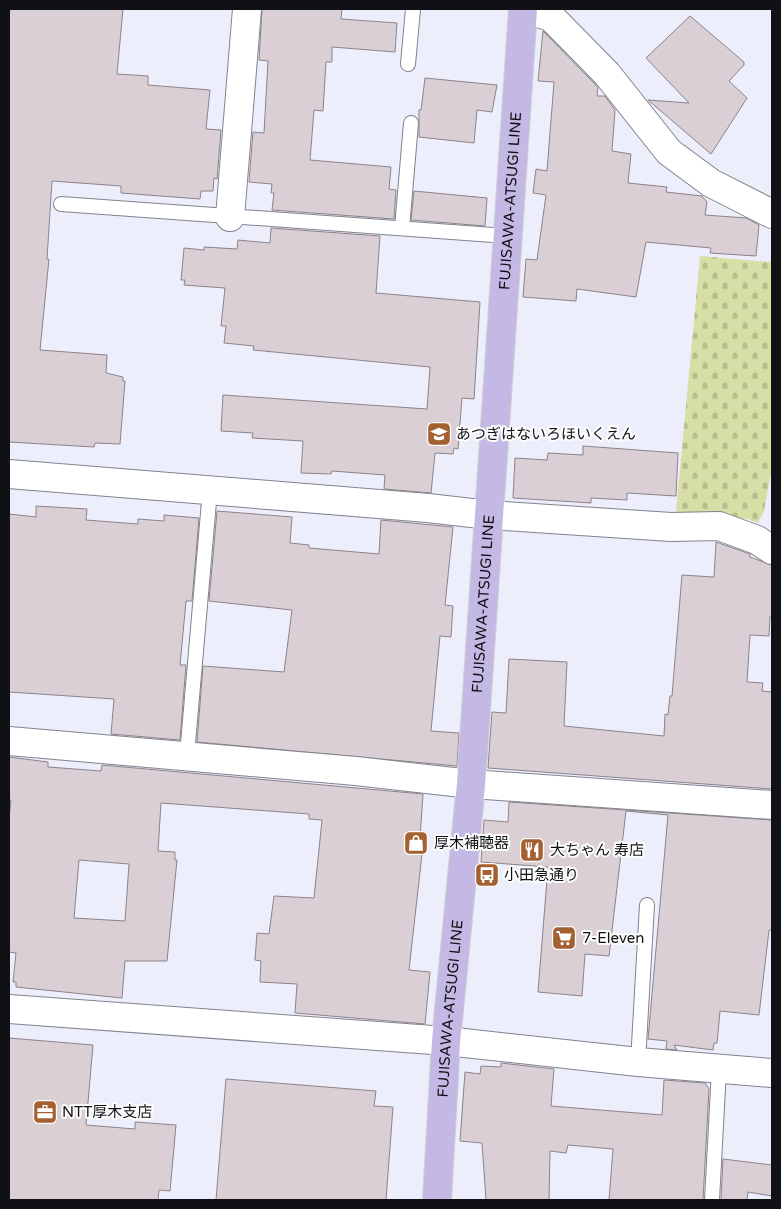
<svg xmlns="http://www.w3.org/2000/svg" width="781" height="1209" viewBox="0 0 781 1209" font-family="'Varela Round','Noto Sans JP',sans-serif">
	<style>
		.cemetery { fill: url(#cemetery-stones) }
		.building { fill: #dbcfd6; stroke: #8d8288; fill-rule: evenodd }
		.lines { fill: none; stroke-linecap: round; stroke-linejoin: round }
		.lane-casing { stroke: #81838e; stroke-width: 16 }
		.street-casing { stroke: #81838e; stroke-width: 30 }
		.secondary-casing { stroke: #81838e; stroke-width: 30 }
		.primary-casing { stroke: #cfcfd0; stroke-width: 30 }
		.lane { stroke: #fff; stroke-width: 14 }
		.street { stroke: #fff; stroke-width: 28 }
		.secondary { stroke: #fff; stroke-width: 28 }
		.primary { stroke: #c4b8e4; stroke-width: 28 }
		.labels { text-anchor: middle; stroke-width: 4; stroke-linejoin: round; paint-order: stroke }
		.street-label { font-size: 15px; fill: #101115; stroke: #fdfdfd }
		.poi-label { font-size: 15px; fill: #101115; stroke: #fdfdfd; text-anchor: start }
	</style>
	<defs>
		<pattern id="cemetery-stones" width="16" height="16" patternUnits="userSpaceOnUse" patternTransform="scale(1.25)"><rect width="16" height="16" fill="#d7dea6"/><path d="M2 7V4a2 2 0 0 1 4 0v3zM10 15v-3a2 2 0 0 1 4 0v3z" fill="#b8bd8e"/></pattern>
	</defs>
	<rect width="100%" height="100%" fill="#eceffb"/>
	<path class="cemetery" d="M700,256L770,262L772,257V468L764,511L758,523L744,518L741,524L676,512Z"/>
	<g class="building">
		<path d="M9,9H123L117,74L148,76V85L210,90L206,129L221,130L217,179L214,178L213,191H201L200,199L121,193V186L52,181L47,259H49L40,350L107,355L106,373L123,377V381H125L120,444L95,443L94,447L9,442Z"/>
		<path d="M262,9H342L341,19L397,23L395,52L332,47V62H326L323,111L314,110L310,160L391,167L389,189L396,190L394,219L272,210L274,193H271L272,184L249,182L253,132L264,133L268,61L259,60Z"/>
		<path d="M690,16L744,62V65L729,81L747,98L711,154L648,100L689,103L646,58Z"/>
		<path d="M543,31L595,84L598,88L597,96H605L615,110L612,151L631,154L628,183L667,187L666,192L702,196L707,202L705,215L746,218L759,225L756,256L710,253L711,248L646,242L636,297L577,289L576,301L523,297L526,259L537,260L546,195L533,193L536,169L547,171L554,82L538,81Z"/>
		<path d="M425,78L497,85L492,112L477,110L474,143L419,137V110H421Z"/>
		<path d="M414,191L487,198L485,226L411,220Z"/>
		<path d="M271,228L380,236L376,293L480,302L474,399L462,398L458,449L454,448L453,454L435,453L431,493L384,489L385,475L332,471L331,474L301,473L303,441L252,438L253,433L221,431L223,395L427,409L430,367L253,350L254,346L224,343L226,326H221L225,288L184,285L185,280H181L184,248L204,250V247L237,249L238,240L270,243Z"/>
		<path d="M583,446L678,453L676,496L627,493V500L591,498V503L513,498L515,458L547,460L548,453L583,455Z"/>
		<path d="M36,506L87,509L86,520L138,524V519L164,521V515L199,518L192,601H186L180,665H186L180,740L111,734L114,699L9,692V514L36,517Z"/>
		<path d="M217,511L292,517L290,543L309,545V548L379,554L381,520L453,527L445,605L453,606L451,637L440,636L431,731L459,733L457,766L197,742L203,666L284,672L292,610L209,601Z"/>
		<path d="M716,542L750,554V557L772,565V616H770L769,636L750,635L747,682L763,683L762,691L772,692V789L488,768L492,712L506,713L509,659L567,662L564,726L664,736L665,714L668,715L670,696H672L682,575L714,577Z"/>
		<path d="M9,757L48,762V767L101,771L102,765L423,794L419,854H422L409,970L430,972L425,1024L295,1013L297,984L260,982L261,961L255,960L257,933L269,934L274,896L314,898L322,820L309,819V814L161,803L158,851L175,852V860H177L167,961H125L122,998L16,987V982H13L16,953L9,952V818L11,800H9ZM79,860L129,864L125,921L74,918Z"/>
		<path d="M509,802L772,820V930H769L759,1015L720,1011L717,1043H714L713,1050L674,1045L677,1050L666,1049L667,1041L648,1039L668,815L626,811L609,956L585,954L582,996L538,992L548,867L481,862L484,820L508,822Z"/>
		<path d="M9,1038L93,1045L86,1125L135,1129V1122L176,1125L170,1191L159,1190L158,1200H9Z"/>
		<path d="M501,1063L554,1069L551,1106L662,1115L664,1080L705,1083L709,1089L703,1200H609L613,1149L568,1145L566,1153L550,1151L549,1200H486L482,1143L460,1141L465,1072L480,1074L481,1066L501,1067Z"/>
		<path d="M226,1079L376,1091L374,1106L393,1107L386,1200H216Z"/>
		<path d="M723,1159L772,1165V1196L748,1192L747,1200H721Z"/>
	</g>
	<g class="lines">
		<defs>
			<g id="lane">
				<path d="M408,64L413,9"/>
				<path d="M61,204L507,236"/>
				<path d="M402,228L411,123"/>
				<path d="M187,755L210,490"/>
				<path d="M638,1062L647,905"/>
				<path d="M712,1200L719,1069"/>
			</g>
			<g id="street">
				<path d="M525,9L551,17L607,74L669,152L711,183L772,214"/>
				<path d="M230,217L247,9"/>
				<path d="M489,515L671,527L719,526L757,540L772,550"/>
				<path d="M9,741L356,771L471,784L772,805"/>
				<path d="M9,1009L446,1041L638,1062L772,1073"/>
			</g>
			<path id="secondary" d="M9,474L428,508L489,515"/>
			<g id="primary">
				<path id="s1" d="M437,1200L446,1041L471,784L523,9"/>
			</g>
		</defs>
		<use href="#lane" class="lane-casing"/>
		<use href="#street" class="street-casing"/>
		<use href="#secondary" class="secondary-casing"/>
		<use href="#primary" class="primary-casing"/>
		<use href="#lane" class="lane"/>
		<use href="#street" class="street"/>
		<use href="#secondary" class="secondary"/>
		<use href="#primary" class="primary"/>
	</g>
	<defs>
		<symbol id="school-square" viewBox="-11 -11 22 22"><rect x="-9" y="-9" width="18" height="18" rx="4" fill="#a46030" stroke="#fdfdfd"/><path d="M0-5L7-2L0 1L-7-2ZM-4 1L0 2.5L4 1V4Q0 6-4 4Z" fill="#fff"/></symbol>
		<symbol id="shop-square" viewBox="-11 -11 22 22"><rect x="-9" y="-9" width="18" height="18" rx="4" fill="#a46030" stroke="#fdfdfd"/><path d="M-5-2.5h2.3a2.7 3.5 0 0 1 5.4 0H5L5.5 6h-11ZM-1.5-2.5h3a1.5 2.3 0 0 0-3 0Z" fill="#fff"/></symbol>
		<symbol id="restaurant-square" viewBox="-11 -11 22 22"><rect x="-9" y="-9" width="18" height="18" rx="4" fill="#a46030" stroke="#fdfdfd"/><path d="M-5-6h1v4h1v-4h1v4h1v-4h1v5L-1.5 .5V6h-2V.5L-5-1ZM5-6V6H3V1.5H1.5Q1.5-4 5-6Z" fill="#fff"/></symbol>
		<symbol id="bus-square" viewBox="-11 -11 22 22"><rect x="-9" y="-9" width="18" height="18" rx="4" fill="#a46030" stroke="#fdfdfd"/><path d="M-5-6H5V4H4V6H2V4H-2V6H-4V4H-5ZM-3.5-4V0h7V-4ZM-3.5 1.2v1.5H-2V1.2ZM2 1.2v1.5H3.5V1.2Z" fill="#fff"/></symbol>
		<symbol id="supermarket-square" viewBox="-11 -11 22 22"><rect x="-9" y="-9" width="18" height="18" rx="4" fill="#a46030" stroke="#fdfdfd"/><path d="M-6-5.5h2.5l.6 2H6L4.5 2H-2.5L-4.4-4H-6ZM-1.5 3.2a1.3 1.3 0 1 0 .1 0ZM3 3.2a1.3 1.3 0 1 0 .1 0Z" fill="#fff"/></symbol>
		<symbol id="office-square" viewBox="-11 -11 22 22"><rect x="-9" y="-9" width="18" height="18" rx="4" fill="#a46030" stroke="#fdfdfd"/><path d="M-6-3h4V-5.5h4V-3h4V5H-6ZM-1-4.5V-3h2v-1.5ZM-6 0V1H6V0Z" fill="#fff"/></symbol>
	</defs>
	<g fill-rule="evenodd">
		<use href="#school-square" x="425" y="420" width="28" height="28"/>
		<use href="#shop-square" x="402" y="829" width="28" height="28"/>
		<use href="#restaurant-square" x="518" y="836" width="28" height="28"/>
		<use href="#bus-square" x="473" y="861" width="28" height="28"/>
		<use href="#supermarket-square" x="550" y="924" width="28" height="28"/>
		<use href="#office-square" x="31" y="1098" width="28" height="28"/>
	</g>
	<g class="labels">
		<g class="street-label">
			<text dy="5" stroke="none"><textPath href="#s1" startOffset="1002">FUJISAWA-ATSUGI LINE</textPath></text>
			<text dy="5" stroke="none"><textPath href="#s1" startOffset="598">FUJISAWA-ATSUGI LINE</textPath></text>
			<text dy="5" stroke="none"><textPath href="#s1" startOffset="192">FUJISAWA-ATSUGI LINE</textPath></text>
		</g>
		<g class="poi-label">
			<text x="456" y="439">あつぎはないろほいくえん</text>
			<text x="434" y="848">厚木補聴器</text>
			<text x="550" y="855">大ちゃん 寿店</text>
			<text x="504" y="880">小田急通り</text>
			<text x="582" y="943">7-Eleven</text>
			<text x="62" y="1117">NTT厚木支店</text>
		</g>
	</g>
	<rect width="781" height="1209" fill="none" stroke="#101115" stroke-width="20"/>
</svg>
